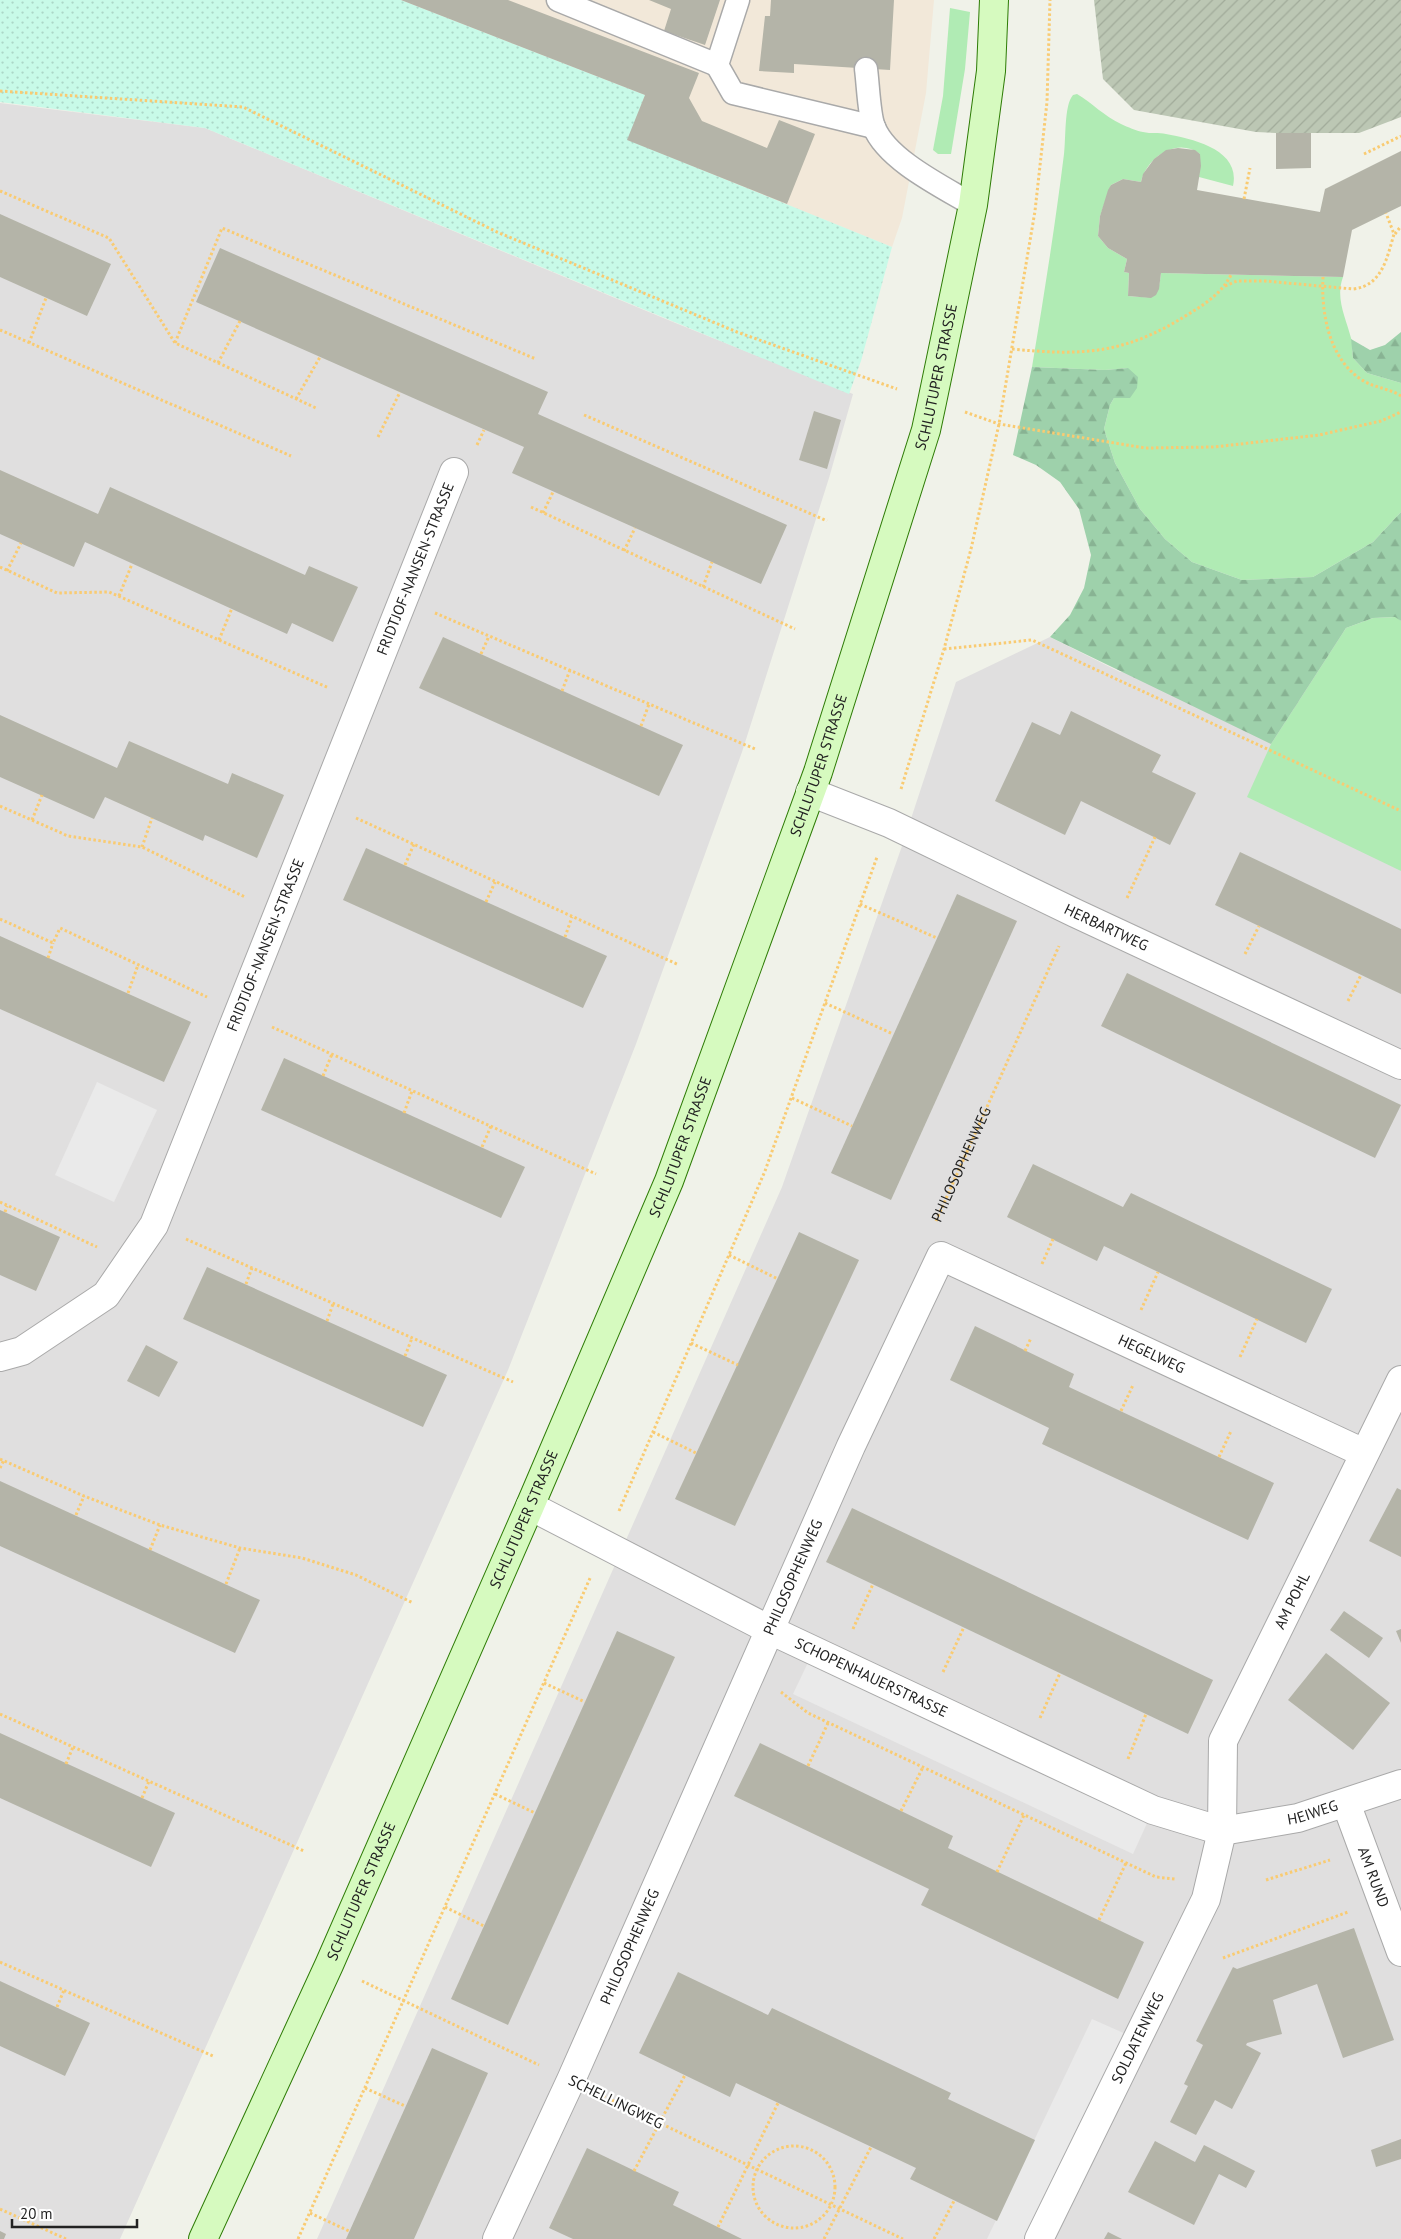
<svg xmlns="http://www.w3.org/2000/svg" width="1401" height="2239" viewBox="0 0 1401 2239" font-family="'PT Sans',sans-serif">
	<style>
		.residential { fill: #e0dfdf }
		.commercial { fill: #f2e8d9 }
		.construction { fill: url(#construction-furrows) }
		.grass { fill: #b0ebb4 }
		.forest { fill: url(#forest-firs) }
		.park { fill: url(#park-dots) }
		.parking { fill: #eaeaea }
		.building { fill: #b4b4a8 }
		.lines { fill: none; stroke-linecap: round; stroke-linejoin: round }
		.lane-casing { stroke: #a9a9a9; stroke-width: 25 }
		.street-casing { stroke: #a9a9a9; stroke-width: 30 }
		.secondary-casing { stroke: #2e7c06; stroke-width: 30 }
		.path { stroke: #f9cb72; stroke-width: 3; stroke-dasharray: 2.5 2.5; stroke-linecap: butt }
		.lane { stroke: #fff; stroke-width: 22 }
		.street { stroke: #fff; stroke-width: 28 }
		.secondary { stroke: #d6fabf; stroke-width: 28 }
		.labels { text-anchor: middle; stroke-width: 4.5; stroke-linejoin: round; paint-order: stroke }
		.street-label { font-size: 15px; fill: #222; stroke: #fff }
	</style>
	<defs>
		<pattern id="construction-furrows" width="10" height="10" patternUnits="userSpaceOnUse" patternTransform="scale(1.25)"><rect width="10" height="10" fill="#bcc7b4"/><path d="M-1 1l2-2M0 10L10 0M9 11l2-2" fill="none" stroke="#a1ab9a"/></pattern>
		<pattern id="forest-firs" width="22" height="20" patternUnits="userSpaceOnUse" patternTransform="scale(1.25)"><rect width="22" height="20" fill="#9ed1ab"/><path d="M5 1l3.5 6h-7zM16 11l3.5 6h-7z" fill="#88b393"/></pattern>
		<pattern id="park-dots" width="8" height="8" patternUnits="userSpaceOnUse" patternTransform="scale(1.25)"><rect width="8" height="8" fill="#c8fae8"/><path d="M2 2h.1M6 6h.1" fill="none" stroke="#acd6c7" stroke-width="1.8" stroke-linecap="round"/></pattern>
	</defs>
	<rect width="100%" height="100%" fill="#f0f2e9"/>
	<g class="residential">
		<path d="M0,103L205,128L673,322L853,394L829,478L742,752L636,1044L508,1370L120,2239H0Z"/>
		<path d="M1401,621V2239H317L782,1187L902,846L956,682L1050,637L1120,672Z"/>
	</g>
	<path class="commercial" d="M401,0H934L926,93L902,218L892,247L627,140L645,95Z"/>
	<path class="construction" d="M1094,0H1401V117L1359,133H1276L1256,132L1134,110L1103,79Z"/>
	<g class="grass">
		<path d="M950,8L970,12L965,69L951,154H938L933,150L943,96Z"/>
		<path d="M1077,94C1092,103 1104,116 1121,124C1128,127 1136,131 1143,132C1151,134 1159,132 1166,134C1194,139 1241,150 1233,186L1199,177L1200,154C1177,136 1146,158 1141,182L1123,179L1111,185L1100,216L1098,236L1108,248L1127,259L1124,272L1129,273L1128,296C1153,298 1158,301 1161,273L1343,277C1335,298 1346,318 1351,338C1353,344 1352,351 1353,358L1367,373L1401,383V512L1373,542L1313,577L1242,580L1192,562L1165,539L1140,509L1115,463L1104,429L1110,405L1114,398H1130L1128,368L1105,370L1032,367C1044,296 1055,226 1064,154C1066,139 1064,105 1073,95Z"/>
		<path d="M1396,617L1401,621V871L1247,797L1271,744L1346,628L1373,618Z"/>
	</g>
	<g class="forest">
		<path d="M1401,332V383L1367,373L1353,358L1351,339L1370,350L1385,345Z"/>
		<path d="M1032,367L1105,370L1128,368L1138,377L1137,388L1130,398H1114L1110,405L1104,429L1115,463L1140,509L1165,539L1192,562L1242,580L1313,577L1373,542L1401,512V621L1395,617L1373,618L1346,628L1271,744L1050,637L1070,615L1084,588L1091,555L1079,509L1060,482L1036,465L1013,455Z"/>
	</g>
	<path class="park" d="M0,0H401L645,95L628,140L892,247L861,361L849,394L205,128L0,102Z"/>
	<g class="parking">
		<path d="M97,1082L157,1110L114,1202L55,1175Z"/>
		<path d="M814,1650L1153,1810L1133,1854L793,1694Z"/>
		<path d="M1092,2019L1137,2039L1039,2239H987Z"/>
	</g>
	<g class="building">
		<path d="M401,0H508L699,73L689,98L702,121L767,148L779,120L815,134L787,204L627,140L645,95Z"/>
		<path d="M649,0H720L705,45L664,31L671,9Z"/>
		<path d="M771,0H894L890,70L794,64V73L759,71L765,16H770Z"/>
		<path d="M1276,133H1311V168L1276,169Z"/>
		<path d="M1178,148L1195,150L1200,154L1201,166L1197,190L1320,212L1325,189L1401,151V206L1352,230L1343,277L1161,273L1159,289L1156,295L1151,298L1128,296L1129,273L1124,272L1127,259L1108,248L1098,236L1100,216L1108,190L1111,185L1123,179L1141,182L1143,174L1154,159L1166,150Z"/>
		<path d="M0,214L111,264L87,316L0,277Z"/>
		<path d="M220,248L548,392L538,414L787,525L761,584L512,473L524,447L196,302Z"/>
		<path d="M814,411L841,420L827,469L799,460Z"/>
		<path d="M0,470L98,514L110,487L305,575L309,566L358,587L333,642L292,623L287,634L85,542L74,567L0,534Z"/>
		<path d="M443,637L683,745L659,796L419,688Z"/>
		<path d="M1071,711L1161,755L1152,772L1196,793L1170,845L1081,801L1065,835L995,801L1032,722L1060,735Z"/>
		<path d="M0,715L117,768L129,741L228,784L232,773L284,795L257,858L205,835L203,841L105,797L94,819L0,777Z"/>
		<path d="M366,848L607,956L583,1008L343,900Z"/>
		<path d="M1240,852L1401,929V994L1215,905Z"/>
		<path d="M957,894L1017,921L891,1200L831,1173Z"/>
		<path d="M0,936L191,1022L164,1082L0,1009Z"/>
		<path d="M1127,973L1401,1105L1375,1158L1101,1026Z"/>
		<path d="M284,1058L525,1167L501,1218L261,1110Z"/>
		<path d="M1033,1164L1123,1207L1131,1193L1332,1289L1306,1343L1104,1246L1097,1261L1007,1217Z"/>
		<path d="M0,1210L60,1237L36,1291L0,1275Z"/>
		<path d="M799,1232L859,1260L735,1526L675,1499Z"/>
		<path d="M207,1267L447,1375L423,1427L183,1319Z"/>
		<path d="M975,1326L1074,1374L1069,1387L1274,1483L1248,1540L1042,1444L1049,1428L950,1380Z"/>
		<path d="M146,1345L178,1362L159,1397L127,1381Z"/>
		<path d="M0,1481L260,1600L235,1653L0,1546Z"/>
		<path d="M1397,1488L1401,1490V1557L1369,1541Z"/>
		<path d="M852,1508L1213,1680L1188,1734L826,1562Z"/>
		<path d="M1344,1611L1383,1638L1369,1658L1330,1630Z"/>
		<path d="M1401,1629V1643L1396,1631Z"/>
		<path d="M617,1631L675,1657L508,2025L451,1999Z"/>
		<path d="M1326,1653L1390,1703L1353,1750L1288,1700Z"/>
		<path d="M0,1733L175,1813L151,1867L0,1798Z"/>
		<path d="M760,1743L953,1836L948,1848L1144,1942L1118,1999L921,1905L929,1889L734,1796Z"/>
		<path d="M1354,1928L1394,2040L1343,2058L1317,1984L1273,2000L1282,2034L1247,2043L1246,2045L1261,2053L1232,2109L1215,2100L1196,2135L1170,2122L1188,2086L1184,2084L1203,2045L1196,2041L1233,1967L1237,1969Z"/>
		<path d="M678,1972L768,2015L772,2008L871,2055L951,2093L948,2099L1035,2140L997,2221L910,2179L916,2168L736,2083L730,2097L639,2053Z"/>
		<path d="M0,1981L90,2023L65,2076L0,2046Z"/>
		<path d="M432,2048L488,2073L414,2239H346Z"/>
		<path d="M1401,2139V2159L1376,2167L1371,2150Z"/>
		<path d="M1155,2141L1195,2162L1204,2145L1255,2171L1246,2188L1219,2174L1194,2225L1128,2192Z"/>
		<path d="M587,2148L679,2192L673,2205L742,2239H573L549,2228Z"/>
		<path d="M0,2231L6,2234L4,2239H0Z"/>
		<path d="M1108,2232L1122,2239H1104Z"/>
	</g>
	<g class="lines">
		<defs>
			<g id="lane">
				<path d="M558,0L717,65"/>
				<path d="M738,0L717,65L733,93L874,127"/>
				<path d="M866,69C868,83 869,116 874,127C887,160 943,187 973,205"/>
			</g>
			<g id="street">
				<path id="s2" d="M810,792L889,823L1075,913L1401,1065"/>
				<path id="s3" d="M0,1357L22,1351L106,1295L154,1225L454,472"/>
				<path id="s4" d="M530,1506L770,1630L1153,1810L1222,1831L1298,1818L1401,1784"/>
				<path id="s5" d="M1346,1803L1401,1952"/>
				<path id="s6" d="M497,2239L571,2080L851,1446L941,1256L1364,1453"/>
				<path id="s7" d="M1039,2239L1206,1899L1222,1831L1223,1741L1401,1380"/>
			</g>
			<g id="secondary">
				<path id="s8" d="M203,2239L329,1965L530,1506L669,1181L818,772L926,430L932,402L973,205L991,71L994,0"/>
			</g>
		</defs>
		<use href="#lane" class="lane-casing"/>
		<use href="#street" class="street-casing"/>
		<use href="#secondary" class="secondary-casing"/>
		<g class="path">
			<path d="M0,91L243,107L497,232L737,332L897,389"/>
			<path d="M1364,154L1401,136"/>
			<path d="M0,191L109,238L175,343L316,408"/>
			<path d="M1244,199L1250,168"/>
			<path d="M1395,234L1401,226"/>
			<path d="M1323,277C1321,313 1329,359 1362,380C1374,388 1389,388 1401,396"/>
			<path d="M1225,286L1237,281H1265L1353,289C1382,286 1387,258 1394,234L1386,213"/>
			<path d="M0,330L291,456"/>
			<path d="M29,343L46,298"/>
			<path d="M175,343L222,228L536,359"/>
			<path d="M1012,349C1083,356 1125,354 1187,315C1205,304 1221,294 1231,275"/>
			<path d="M218,363L240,321"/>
			<path d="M296,399L320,357"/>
			<path d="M965,412L999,424L1145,448L1214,447L1319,435L1381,421L1401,412"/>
			<path d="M584,415L827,521"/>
			<path d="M378,437L400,392"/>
			<path d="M477,445L484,430"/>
			<path d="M531,507L795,629"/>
			<path d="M543,513L553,492"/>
			<path d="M624,551L635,528"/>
			<path d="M0,567L57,593L109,592L329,688"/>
			<path d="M7,571L21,543"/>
			<path d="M703,587L712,562"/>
			<path d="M119,596L132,564"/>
			<path d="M435,613L755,749"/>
			<path d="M219,640L232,608"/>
			<path d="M944,649L1032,640L1401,811"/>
			<path d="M481,654L489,636"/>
			<path d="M562,691L570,670"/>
			<path d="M641,726L649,704"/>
			<path d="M901,789L944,649L971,549L999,424L1035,211L1047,102L1050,0"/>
			<path d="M0,806L68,836L142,847L245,897"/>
			<path d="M356,818L679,965"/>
			<path d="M32,820L42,795"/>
			<path d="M142,847L152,818"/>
			<path d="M405,865L414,844"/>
			<path d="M1127,898L1155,837"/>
			<path d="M486,902L495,882"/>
			<path d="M860,904L937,938"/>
			<path d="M0,919L53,943L60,928L207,997"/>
			<path d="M565,937L572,917"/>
			<path d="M1245,954L1259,926"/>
			<path d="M48,958L53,943"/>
			<path d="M128,993L138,965"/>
			<path d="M1348,1001L1361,975"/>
			<path d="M825,1003L893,1034"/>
			<path d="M272,1027L596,1174"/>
			<path d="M323,1076L332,1054"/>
			<path d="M792,1098L852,1126"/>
			<path d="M404,1113L412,1091"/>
			<path d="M482,1147L491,1126"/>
			<path d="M0,1202L97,1247"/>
			<path d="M5,1212L7,1206"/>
			<path id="s1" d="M936,1221L1059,946"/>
			<path d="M186,1239L513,1382"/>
			<path d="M729,1255L778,1279"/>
			<path d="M1042,1264L1053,1239"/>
			<path d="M246,1284L252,1268"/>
			<path d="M1141,1310L1158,1272"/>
			<path d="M327,1321L333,1304"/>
			<path d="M691,1343L738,1365"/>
			<path d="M1025,1351L1031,1338"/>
			<path d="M405,1356L412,1338"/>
			<path d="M1240,1357L1257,1319"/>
			<path d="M1121,1411L1133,1385"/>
			<path d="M653,1432L696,1453"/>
			<path d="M1219,1457L1231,1431"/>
			<path d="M0,1459L84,1496L160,1525L240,1548L302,1558L356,1575L413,1603"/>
			<path d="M0,1468L4,1460"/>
			<path d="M619,1511L765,1171L877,857"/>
			<path d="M76,1515L84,1496"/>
			<path d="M150,1550L160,1525"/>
			<path d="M226,1584L240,1548"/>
			<path d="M853,1629L873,1584"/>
			<path d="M943,1672L964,1627"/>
			<path d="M544,1683L585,1702"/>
			<path d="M781,1692L808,1713L1156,1877L1175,1879"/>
			<path d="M0,1714L304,1851"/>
			<path d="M1040,1718L1060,1673"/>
			<path d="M1128,1759L1146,1714"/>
			<path d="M66,1764L73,1747"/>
			<path d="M808,1766L828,1723"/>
			<path d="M495,1794L535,1813"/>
			<path d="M142,1798L149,1781"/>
			<path d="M901,1811L923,1767"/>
			<path d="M997,1872L1024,1815"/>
			<path d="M1266,1880L1330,1860"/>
			<path d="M445,1907L484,1926"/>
			<path d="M1099,1920L1126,1863"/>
			<path d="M1223,1958L1348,1912"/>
			<path d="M0,1962L213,2056"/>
			<path d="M362,1981L539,2065"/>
			<path d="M57,2007L64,1990"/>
			<path d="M365,2088L405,2106"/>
			<path d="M603,2096L903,2239"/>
			<circle cx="794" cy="2187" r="41"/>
			<path d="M634,2171L685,2075"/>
			<path d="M0,2209L66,2239"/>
			<path d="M310,2213L349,2231"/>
			<path d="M718,2227L778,2103"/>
			<path d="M298,2239L591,1576"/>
			<path d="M824,2239L871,2147"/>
			<path d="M934,2239L954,2201"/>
		</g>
		<use href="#lane" class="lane"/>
		<use href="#street" class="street"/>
		<use href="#secondary" class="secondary"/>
	</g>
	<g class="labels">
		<g class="street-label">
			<text dy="5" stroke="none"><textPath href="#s8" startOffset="2004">SCHLUTUPER STRASSE</textPath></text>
			<text dy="5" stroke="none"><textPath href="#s3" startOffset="915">FRIDTJOF-NANSEN-STRASSE</textPath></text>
			<text dy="5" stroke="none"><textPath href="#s8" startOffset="1598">SCHLUTUPER STRASSE</textPath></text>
			<text dy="5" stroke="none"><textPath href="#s2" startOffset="326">HERBARTWEG</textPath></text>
			<text dy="5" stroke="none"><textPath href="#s3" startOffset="510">FRIDTJOF-NANSEN-STRASSE</textPath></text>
			<text dy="5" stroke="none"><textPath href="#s8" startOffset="1192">SCHLUTUPER STRASSE</textPath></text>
			<text dy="5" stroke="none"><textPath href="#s1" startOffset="62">PHILOSOPHENWEG</textPath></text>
			<text dy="5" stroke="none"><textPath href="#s6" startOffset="1311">HEGELWEG</textPath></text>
			<text dy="5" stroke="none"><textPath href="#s8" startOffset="788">SCHLUTUPER STRASSE</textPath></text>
			<text dy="5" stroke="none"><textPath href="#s6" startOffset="725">PHILOSOPHENWEG</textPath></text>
			<text dy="5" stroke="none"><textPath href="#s7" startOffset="695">AM POHL</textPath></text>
			<text dy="5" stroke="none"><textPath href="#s4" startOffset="382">SCHOPENHAUERSTRASSE</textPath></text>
			<text dy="5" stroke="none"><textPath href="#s4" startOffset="858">HEIWEG</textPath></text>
			<text dy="5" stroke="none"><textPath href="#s5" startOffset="79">AM RUND</textPath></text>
			<text dy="5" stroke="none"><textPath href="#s8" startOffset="382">SCHLUTUPER STRASSE</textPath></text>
			<text dy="5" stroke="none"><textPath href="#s6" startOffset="321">PHILOSOPHENWEG</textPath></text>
			<text dy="5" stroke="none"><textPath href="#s7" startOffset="224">SOLDATENWEG</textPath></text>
			<text transform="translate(616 2102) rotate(26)" y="5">SCHELLINGWEG</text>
		</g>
	</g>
	<path d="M12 2219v8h125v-8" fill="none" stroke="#222222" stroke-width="2.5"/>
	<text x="20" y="2219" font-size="15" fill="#222222" stroke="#ffffff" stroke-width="4" paint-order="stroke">20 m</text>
</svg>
